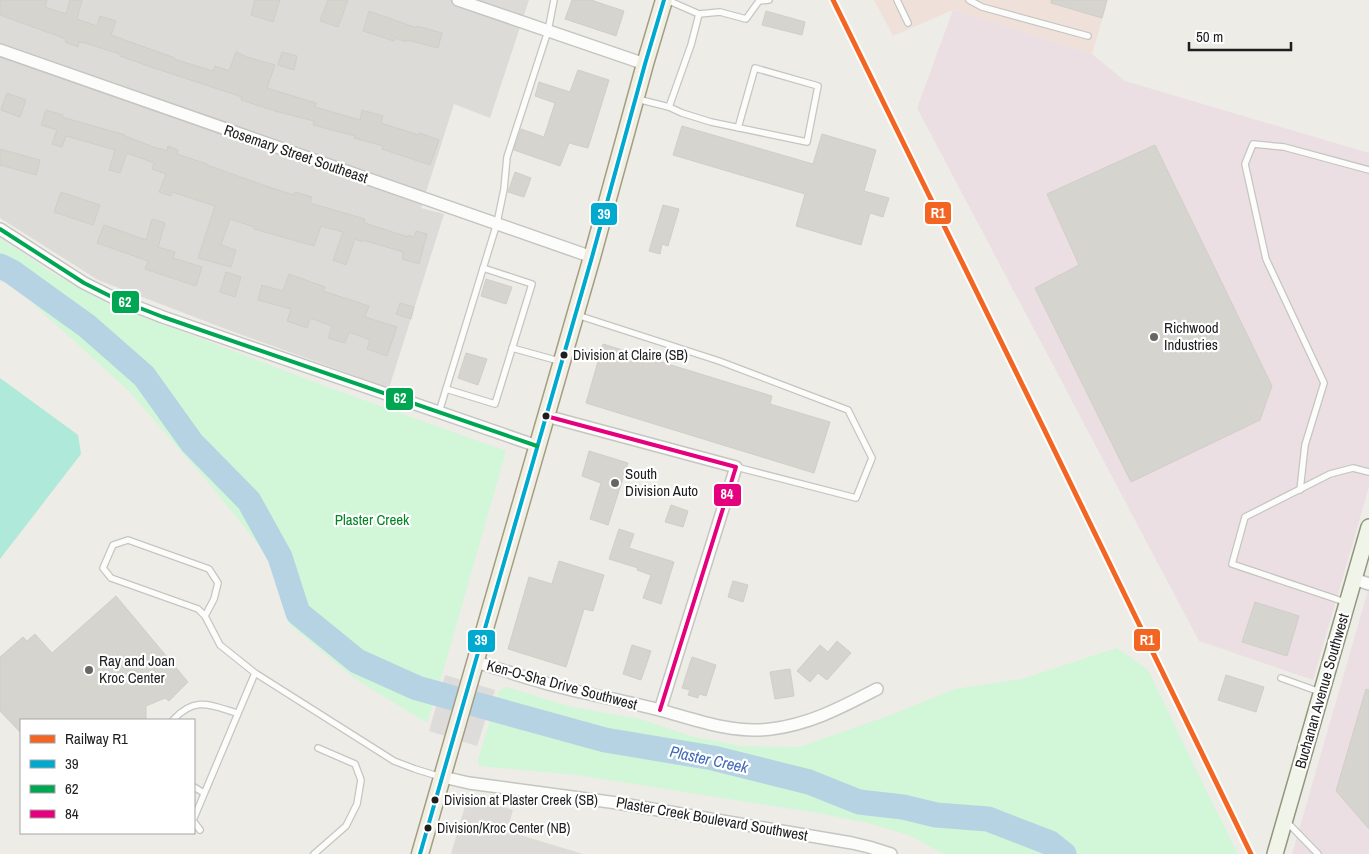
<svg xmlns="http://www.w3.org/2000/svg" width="1369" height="854" viewBox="0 0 1369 854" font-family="'Archivo Narrow',sans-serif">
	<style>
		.residential { fill: #dcdbd8 }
		.commercial { fill: #f0e0da }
		.industrial { fill: #ebdfe4 }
		.park { fill: #d2f6d8 }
		.pitch { fill: #aee9d9 }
		.pier { fill: #dddcda }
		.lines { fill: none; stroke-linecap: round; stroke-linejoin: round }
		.river { stroke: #b6d3e3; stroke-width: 25 }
		.building { fill: #d6d4cf; stroke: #d0cec7 }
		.lane-casing { stroke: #c5c5c2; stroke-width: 8 }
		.street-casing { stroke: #c5c5c2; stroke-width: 14 }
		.secondary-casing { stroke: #91977e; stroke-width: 18 }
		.primary-casing { stroke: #a39e82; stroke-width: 19 }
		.lane { stroke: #fcfcfb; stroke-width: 5.5 }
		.street { stroke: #fcfcfb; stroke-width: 11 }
		.secondary { stroke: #f1f4e9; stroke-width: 15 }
		.primary { stroke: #f1eee3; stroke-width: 16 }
		.bus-1-casing { stroke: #fff; stroke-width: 8 }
		.bus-2-casing { stroke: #fff; stroke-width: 8 }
		.bus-3-casing { stroke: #fff; stroke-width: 8 }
		.bus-1 { stroke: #00a9ce; stroke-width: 4 }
		.bus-2 { stroke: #00a651; stroke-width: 4 }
		.bus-3 { stroke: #e5007d; stroke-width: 4 }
		.rail-1-casing { stroke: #fff; stroke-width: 9 }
		.rail-1 { stroke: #f26522; stroke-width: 5 }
		.poi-dot { fill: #666664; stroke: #fff; stroke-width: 2 }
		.bus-dot { fill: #1e1e1e; stroke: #fff; stroke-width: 2 }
		.labels { text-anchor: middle; stroke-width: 4.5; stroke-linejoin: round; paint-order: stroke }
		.bus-label { font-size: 14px; fill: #1e1e1e; stroke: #fff; text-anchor: start }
		.street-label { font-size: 15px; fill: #1e1e1e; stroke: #fff }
		.poi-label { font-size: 15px; fill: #1e1e1e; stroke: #fff; text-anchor: start }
		.park-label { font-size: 15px; fill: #028623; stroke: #fff }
		.water-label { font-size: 16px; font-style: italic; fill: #4269b6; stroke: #fff }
		.line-badge { stroke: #fff; stroke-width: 2 }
		.badge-label { font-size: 14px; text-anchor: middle; font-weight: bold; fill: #fff }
	</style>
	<rect width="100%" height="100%" fill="#edece6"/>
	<g class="residential">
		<path d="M0,0H529L490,118L454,104L421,208L444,214L389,388L223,328L98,280L0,218Z"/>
		<path d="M468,796L513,810L507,831L583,854H451Z"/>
	</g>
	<path class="commercial" d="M874,0H1108L1092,54L953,10L893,36Z"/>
	<g class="industrial">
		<path d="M953,10L1092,54L1125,81L1369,153V487L1313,680L1199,641L917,108Z"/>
		<path d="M1369,587V854H1292Z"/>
	</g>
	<g class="park">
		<path d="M0,238L54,274L110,304L330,388L506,451L445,665L427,723L354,678L290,625L267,555L212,487L128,390L7,280L0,277Z"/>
		<path d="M1117,648L1148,670L1209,796L1238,854H944L909,835L868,823L824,814L577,775L479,766L478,760L499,691L506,687L572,707L640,719L691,736L740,746L799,747L888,716L955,689L1022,679Z"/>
	</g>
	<path class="pitch" d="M0,378L78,435L81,454L0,559Z"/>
	<path class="pier" d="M445,675L495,690L477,746L429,731Z"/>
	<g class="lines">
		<path class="river" d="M0,266L12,272L87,326L144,376L192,443L249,501L280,557L298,613L357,661L417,688L605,740L713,758L809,782L859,802L903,807L936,815L988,819L1050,843L1064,854"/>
	</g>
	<g class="building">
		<path d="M0,0H47L45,7L66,14L70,0H82L77,19L97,26L100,16L116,21L111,35L175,58L174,59L213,71L215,66L229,71L236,52L247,57L275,65L267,88L316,103L315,107L360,120L362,110L383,116L381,123L419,135L420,133L439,140L430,165L382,149L383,146L354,138L355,136L313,125L314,121L275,111L241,100L242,97L151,67L120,56V54L85,43L79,42L78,47L65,42L66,39L0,15Z"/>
		<path d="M255,0H280L273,22L251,15Z"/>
		<path d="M328,0H348L338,27L320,21Z"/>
		<path d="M572,0H591L624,11L616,36L565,19Z"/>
		<path d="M1051,0H1107L1102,18L1051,3Z"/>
		<path d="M369,11L417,28V26L442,33L438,48L407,40L406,42L395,38L394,41L363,31Z"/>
		<path d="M766,11L805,22L802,35L762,25Z"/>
		<path d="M282,52L297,56L294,70L278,65Z"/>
		<path d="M578,70L609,80L588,148L569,143L560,166L514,150L521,129L544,137L555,103L535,96L539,82L570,92Z"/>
		<path d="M7,93L26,100L20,117L1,110Z"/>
		<path d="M46,110L63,115L62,117L125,135V136L159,149L160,148L167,151L168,146L178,150L177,154L207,164V165L272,188L294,195L295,192L312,197L310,203L365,219L364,222L368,224L408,237V235L414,237L416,231L427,234L419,264L402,259L403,252L363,240L362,242L355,239L346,265L333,260L343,232L321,226L314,246L254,229V227L230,219L221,245L236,250L231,267L198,258L215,206L172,192L171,196L159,192L166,174L152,169L154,163L127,153L120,173L109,170L115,150L66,136L62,147L52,144L57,130L41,125Z"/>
		<path d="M682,126L813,164L822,134L876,150L864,191L889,198L883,217L870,213L861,245L796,226L805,194L673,155Z"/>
		<path d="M1155,145L1272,386L1260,420L1131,482L1035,288L1079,265L1047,194Z"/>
		<path d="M0,149L40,160L36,175L0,165Z"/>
		<path d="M515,172L531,178L524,197L508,192Z"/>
		<path d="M61,192L100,205L93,225L54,212Z"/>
		<path d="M663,205L679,209L668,246L662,244L660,254L649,251Z"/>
		<path d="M152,219L165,223L158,247L175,252L173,258L202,267L196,286L145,269L148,261L97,243L104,225L146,240Z"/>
		<path d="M226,272L241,277L235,297L220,292Z"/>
		<path d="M289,274L325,287L323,291L369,306L365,317L397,327L387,356L367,349L370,340L349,332L345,343L328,338L332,326L310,318L307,328L287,321L291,309L258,300L262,285L283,291Z"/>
		<path d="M486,279L512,287L506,304L481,296Z"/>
		<path d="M400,303L414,307L411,319L396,314Z"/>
		<path d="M603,344L772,396L770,404L830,422L814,473L586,403Z"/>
		<path d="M466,353L487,359L478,385L458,378Z"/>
		<path d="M589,451L628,463L608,525L590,519L601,483L582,476Z"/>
		<path d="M671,505L688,511L683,527L665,522Z"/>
		<path d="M619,529L634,534L629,548L674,562L661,604L643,598L651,575L637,570L638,568L609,559Z"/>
		<path d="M559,561L604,575L593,611L584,609L566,667L508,649L529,577L552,584Z"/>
		<path d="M733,581L748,585L743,602L728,597Z"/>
		<path d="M116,596L188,682L169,701L165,698L146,706V720H21V733L0,711V657L23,637L27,641L35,634L52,653Z"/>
		<path d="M1255,602L1299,616L1287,656L1242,642Z"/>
		<path d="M837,641L851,653L827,680L818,673L810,682L797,671L820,645L828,652Z"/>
		<path d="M632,645L651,651L641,680L623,674Z"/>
		<path d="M692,657L716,665L706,696L699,694L698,698L688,695L690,690L682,688Z"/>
		<path d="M790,669L794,696L775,699L770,672Z"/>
		<path d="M1226,675L1264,687L1256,712L1218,700Z"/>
		<path d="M1366,689L1369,690V829L1336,791Z"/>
	</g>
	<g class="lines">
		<defs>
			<g id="lane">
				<path d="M667,0L699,14L691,45L669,107"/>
				<path d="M897,0L908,23"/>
				<path d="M969,0L982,7L1088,36"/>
				<path d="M699,14L720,12L746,19L759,1L769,0"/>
				<path d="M637,99L669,107L682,113L711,122L807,142L818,86L755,68L738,128"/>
				<path d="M577,315L719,361L848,410L872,458L856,498L736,467"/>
				<path d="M512,348L559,361"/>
				<path d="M446,389L495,404L532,284L483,268"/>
				<path d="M439,412L497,223L504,189L507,157L548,31L554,0"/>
				<path d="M1300,490L1305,445L1324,383L1266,259L1245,164L1253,144L1284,147L1369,170"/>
				<path d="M1345,602L1232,564L1245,517L1330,474L1353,468L1369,472"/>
				<path d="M205,616L214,599L218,583L209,569L128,540L113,545L103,568L111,578L198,609L205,616L220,645L255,673L394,761L415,769L441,777"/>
				<path d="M1281,678L1320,692"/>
				<path d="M173,720C195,696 210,705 237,713"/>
				<path d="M194,787L204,793"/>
				<path d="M194,818L255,673"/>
				<path d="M194,822L200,830"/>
				<path d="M1287,822L1318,854"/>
				<path d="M314,854L346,826L357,804L361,780L355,764L318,748"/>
			</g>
			<g id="street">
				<path d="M458,0L645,64"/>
				<path d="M0,50L592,257"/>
				<path d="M0,229L84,283L114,298L163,317L537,446"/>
				<path d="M546,416L736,467L660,710"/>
				<path d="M1354,579L1369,584"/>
				<path d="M476,662C503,670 529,679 556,686C590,695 625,701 660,710C696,720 733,734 771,729C811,724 842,707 877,689"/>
				<path d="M443,777L469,783L617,803L852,843L869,847L891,854"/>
			</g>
			<path id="secondary" d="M1275,854L1369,527"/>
			<path id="primary" d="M420,854L592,257L645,64L664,0"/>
		</defs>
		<use href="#lane" class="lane-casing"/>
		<use href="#street" class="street-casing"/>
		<use href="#secondary" class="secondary-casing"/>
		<use href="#primary" class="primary-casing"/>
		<use href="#lane" class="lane"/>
		<use href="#street" class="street"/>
		<use href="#secondary" class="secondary"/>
		<use href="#primary" class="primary"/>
		<defs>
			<path id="bus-1" d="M420,854L592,257L645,64L664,0"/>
			<path id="bus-2" d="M0,229L84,283L114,298L163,317L537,446"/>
			<path id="bus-3" d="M546,416L736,467L660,710"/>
		</defs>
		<use href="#bus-1" class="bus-1-casing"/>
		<use href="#bus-2" class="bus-2-casing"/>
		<use href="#bus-3" class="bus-3-casing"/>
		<use href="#bus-1" class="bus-1"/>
		<use href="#bus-2" class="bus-2"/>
		<use href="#bus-3" class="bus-3"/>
		<defs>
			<path id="rail-1" d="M833,0L1044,429L1251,854"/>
		</defs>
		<use href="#rail-1" class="rail-1-casing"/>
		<use href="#rail-1" class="rail-1"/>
	</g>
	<g class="poi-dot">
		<circle cx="1154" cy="337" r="5"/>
		<circle cx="615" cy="483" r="5"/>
		<circle cx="89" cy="670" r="5"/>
	</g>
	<g class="bus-dot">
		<circle cx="564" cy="355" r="4.5"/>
		<circle cx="546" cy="416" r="4.5"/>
		<circle cx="435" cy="800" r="4.5"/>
		<circle cx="428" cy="828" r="4.5"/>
	</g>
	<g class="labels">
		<g class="bus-label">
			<text x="573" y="360">Division at Claire (SB)</text>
			<text x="444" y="805">Division at Plaster Creek (SB)</text>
			<text x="437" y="833">Division/Kroc Center (NB)</text>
		</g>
		<g class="street-label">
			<text transform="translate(296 154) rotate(19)" y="5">Rosemary Street Southeast</text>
			<text transform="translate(562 685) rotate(15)" y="5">Ken-O-Sha Drive Southwest</text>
			<text transform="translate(1322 691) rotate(-74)" y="5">Buchanan Avenue Southwest</text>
			<text transform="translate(712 819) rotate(10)" y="5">Plaster Creek Boulevard Southwest</text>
		</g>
		<g class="poi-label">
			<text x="1164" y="333">Richwood<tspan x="1164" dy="17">Industries</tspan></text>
			<text x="625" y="479">South<tspan x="625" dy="17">Division Auto</tspan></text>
			<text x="99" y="666">Ray and Joan<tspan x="99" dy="17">Kroc Center</tspan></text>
		</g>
		<g class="park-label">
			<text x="372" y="525">Plaster Creek</text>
		</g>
		<g class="water-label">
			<text transform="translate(709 759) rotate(12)" y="6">Plaster Creek</text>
		</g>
	</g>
	<g class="line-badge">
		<rect x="924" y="201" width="28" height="24" rx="5" fill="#f26522"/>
		<rect x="590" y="202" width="28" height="24" rx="5" fill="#00a9ce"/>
		<rect x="111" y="290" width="29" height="24" rx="5" fill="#00a651"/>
		<rect x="385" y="387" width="29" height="24" rx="5" fill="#00a651"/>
		<rect x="713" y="483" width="29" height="24" rx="5" fill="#e5007d"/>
		<rect x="1133" y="628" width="28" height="24" rx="5" fill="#f26522"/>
		<rect x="467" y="629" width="29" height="24" rx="5" fill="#00a9ce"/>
	</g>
	<g class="badge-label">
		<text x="938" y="218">R1</text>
		<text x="604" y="219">39</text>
		<text x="125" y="307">62</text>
		<text x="400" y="403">62</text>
		<text x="727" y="499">84</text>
		<text x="1147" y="645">R1</text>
		<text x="481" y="645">39</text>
	</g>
	<rect x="20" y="719" width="175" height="115" fill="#ffffff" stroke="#a5a5a5"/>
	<rect x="30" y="735" width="25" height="8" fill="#f26522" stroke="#a5a5a5"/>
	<text x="65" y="744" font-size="15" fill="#1e1e1e">Railway R1</text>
	<rect x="30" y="760" width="25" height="8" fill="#00a9ce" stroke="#a5a5a5"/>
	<text x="65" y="769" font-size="15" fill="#1e1e1e">39</text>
	<rect x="30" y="785" width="25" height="8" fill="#00a651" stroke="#a5a5a5"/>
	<text x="65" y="794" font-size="15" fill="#1e1e1e">62</text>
	<rect x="30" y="810" width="25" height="8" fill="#e5007d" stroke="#a5a5a5"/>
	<text x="65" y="819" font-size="15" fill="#1e1e1e">84</text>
	<path d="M1189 42v8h102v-8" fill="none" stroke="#1e1e1e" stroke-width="2.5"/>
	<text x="1196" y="42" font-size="15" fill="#1e1e1e" stroke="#ffffff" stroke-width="4" paint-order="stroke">50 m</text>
</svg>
